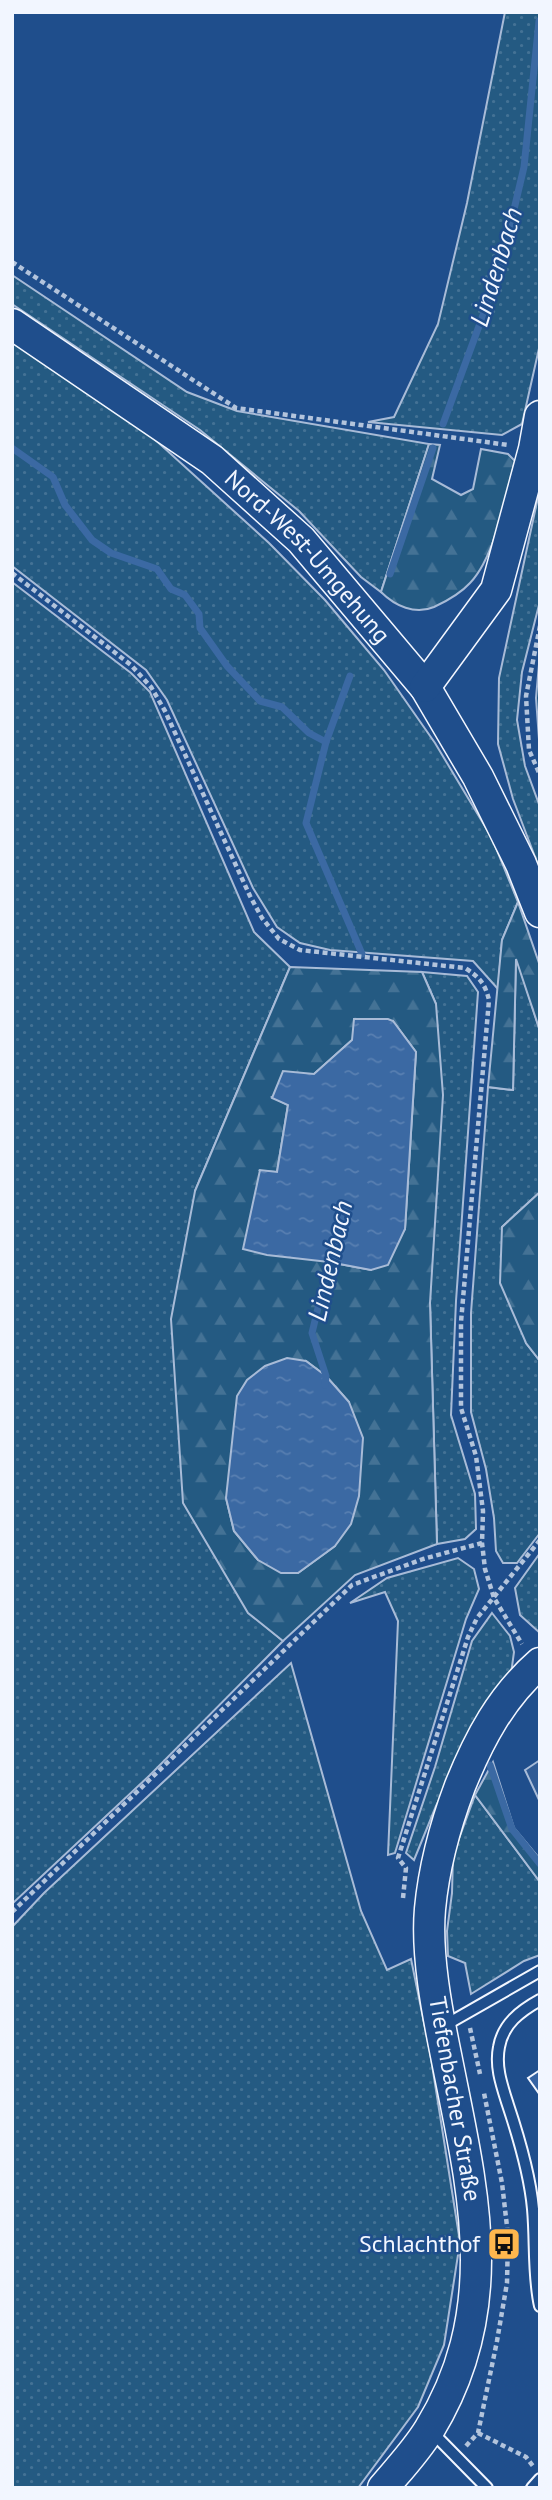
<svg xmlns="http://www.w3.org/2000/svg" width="552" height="2500" viewBox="0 0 552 2500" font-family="'PT Sans',sans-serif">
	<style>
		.grass { fill: url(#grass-dots); stroke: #a8bbd7; stroke-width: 2 }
		.forest { fill: url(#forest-firs); stroke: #a8bbd7; stroke-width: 2; fill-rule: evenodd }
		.parking { fill: #305b95; stroke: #a8bbd7; stroke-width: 2 }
		.water { fill: url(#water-ripples); stroke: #a8bbd7; stroke-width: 2 }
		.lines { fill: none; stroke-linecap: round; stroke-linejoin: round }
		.stream { stroke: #3b69a3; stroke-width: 7 }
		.building { fill: #3563a3; stroke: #f2f6ff; stroke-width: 2 }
		.lane-casing { stroke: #f2f6ff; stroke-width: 14 }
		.secondary-casing { stroke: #f2f6ff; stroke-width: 33 }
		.path { stroke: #b3c4dc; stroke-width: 4.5; stroke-dasharray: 5 3.5; stroke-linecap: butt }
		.lane { stroke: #1f4e8c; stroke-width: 10 }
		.secondary { stroke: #1f4e8c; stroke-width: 30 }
		.labels { text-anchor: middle; stroke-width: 5; stroke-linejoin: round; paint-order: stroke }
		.street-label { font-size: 24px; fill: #f2f6ff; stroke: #1f4e8c }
		.poi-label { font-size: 24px; fill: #f2f6ff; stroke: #1f4e8c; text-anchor: end }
		.water-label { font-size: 26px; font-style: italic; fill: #f2f6ff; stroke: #1f4e8c }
	</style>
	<defs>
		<pattern id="grass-dots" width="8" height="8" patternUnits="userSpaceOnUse" patternTransform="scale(1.75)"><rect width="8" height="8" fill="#245a82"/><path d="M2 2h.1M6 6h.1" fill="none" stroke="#447295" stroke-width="1.8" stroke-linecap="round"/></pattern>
		<pattern id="forest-firs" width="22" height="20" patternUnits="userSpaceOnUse" patternTransform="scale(1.75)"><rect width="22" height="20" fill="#245a82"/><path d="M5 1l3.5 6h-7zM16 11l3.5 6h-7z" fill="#447295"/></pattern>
		<pattern id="water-ripples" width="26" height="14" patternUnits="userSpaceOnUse" patternTransform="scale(1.75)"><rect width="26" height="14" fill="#3b69a3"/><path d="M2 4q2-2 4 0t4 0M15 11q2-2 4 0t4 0" fill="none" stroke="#587fb1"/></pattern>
	</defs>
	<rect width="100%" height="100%" fill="#1f4e8c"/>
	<g class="grass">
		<path d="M505,12H540V344L522,424L502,435L368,422L394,417L438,324L467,203Z"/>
		<path d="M12,275L187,392L237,411L429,444L381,592L361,577L299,511L200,430L12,304Z"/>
		<path d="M12,341L151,436L269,543L325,600L384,670L435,743L492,838L518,902L502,940L498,989L473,961L330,950L300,943L277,927L253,888L167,700L146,670L12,566Z"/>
		<path d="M540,488V601L522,672L517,720L525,766L540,807V870L513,799L498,744L499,678Z"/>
		<path d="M12,582L131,673L150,692L254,932L290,967L195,1191L248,1612L283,1641L150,1775L12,1904Z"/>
		<path d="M540,653V753L536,698Z"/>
		<path d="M516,956L540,1031V1192L502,1227L526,1343L540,1361V1533L517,1563H503L496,1551L494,1518L486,1469L471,1412V1313L488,1087L513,1090Z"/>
		<path d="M422,972L467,976L478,992L456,1301L451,1415L475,1494L476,1529L465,1539L437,1544L430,1303L436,1004Z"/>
		<path d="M540,1553V1633L520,1615L515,1588Z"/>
		<path d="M458,1558L474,1569L479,1589L466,1619L395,1853L388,1855L398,1621L385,1592L350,1603L387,1578Z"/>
		<path d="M492,1613L510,1636L514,1652L511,1674L468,1742L436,1806L414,1860L406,1853L435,1767L472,1641Z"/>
		<path d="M291,1663L361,1911L387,1970L411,1959L430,2052L460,2242L444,2345L418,2407L358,2488H12V1927L44,1893Z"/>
		<path d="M475,1795L540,1882V1955L524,1961L471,1994L465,1963L448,1956L447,1931L452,1893L453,1855Z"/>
	</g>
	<g class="forest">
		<path d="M429,444L440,445L432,479L461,495L473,489L481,449L508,454L515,461C506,496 495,557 470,583C460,594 447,601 434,607C415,615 395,606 381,592Z"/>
		<path d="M518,902L540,966V1031L516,959L513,1090L488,1087L502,940Z"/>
		<path d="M290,967L422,972L436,1004L443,1095L430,1303L437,1544L355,1575L283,1641L248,1613L183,1503L171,1319L195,1191ZM393,1021L416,1052L405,1229L371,1270L329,1262L260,1171L277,1172L288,1105L272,1097L314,1074L352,1040ZM306,1361L326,1376L349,1402L335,1546L298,1573L258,1560L234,1531L226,1498Z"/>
		<path d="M540,1192V1361L526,1343L500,1283L502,1227Z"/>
		<path d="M493,1762L514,1828L540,1859V1882L475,1795Z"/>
	</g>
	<path class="parking" d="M540,1760V1802L525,1770Z"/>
	<g class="water">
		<path d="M354,1019H388L393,1021L416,1052L405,1229L388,1265L371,1270L329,1262L267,1255L243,1249L260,1170L277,1172L288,1105L272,1098L283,1071L314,1074L352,1040Z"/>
		<path d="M287,1358L306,1361L326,1376L349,1402L363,1438L359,1496L351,1524L335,1546L298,1573H281L258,1560L234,1531L226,1498L237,1396L247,1380L265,1366Z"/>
	</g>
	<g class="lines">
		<g class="stream">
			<path d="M443,424L500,269L524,167L539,21"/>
			<path d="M12,448L53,477L65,505L92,540L111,553L157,569L171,589L185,595L199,614L200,628L227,666L260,701L282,707L309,733L326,742"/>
			<path d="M390,574L433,448"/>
			<path d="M350,676L326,742L306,823L362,954"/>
			<path d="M325,1385L326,1376L312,1333L331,1254"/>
			<path d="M490,1765L512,1829L540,1864"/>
		</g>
	</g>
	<path class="building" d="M540,2070V2095L528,2078Z"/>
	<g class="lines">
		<defs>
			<g id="lane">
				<path d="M540,2000C520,2011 503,2024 499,2047C495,2067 502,2086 508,2105C519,2138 530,2174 533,2209C536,2242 533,2275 540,2306"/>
				<path d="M442,2027L540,1971"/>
				<path d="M431,2431L487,2488"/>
				<path d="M532,2488L540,2479"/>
			</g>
			<g id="secondary">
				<path id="s1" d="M12,324L212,460L301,540L425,687L478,777L521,864L540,912"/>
				<path d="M425,687L496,590L534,449L540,416"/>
				<path d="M383,2488C399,2469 416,2451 429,2430C505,2306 472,2187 446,2055C437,2011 426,1954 430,1909C434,1866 445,1826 460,1786C479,1739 501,1697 540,1663"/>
			</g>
		</defs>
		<use href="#lane" class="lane-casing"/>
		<use href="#secondary" class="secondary-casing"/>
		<g class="path">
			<path d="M12,262L236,408L508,445"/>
			<path d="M12,573L131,665L151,687L165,711L250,896L262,918L279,939L300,950L465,968C479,977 485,983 489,1000L461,1322V1408L476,1456L483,1511L482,1543L485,1569L494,1598L522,1644"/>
			<path d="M540,626L526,696L529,750L540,775"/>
			<path d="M403,1898L406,1868L398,1858L468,1637L477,1618L540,1540"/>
			<path d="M12,1912L352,1585L423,1559L482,1543"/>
			<path d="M470,2028L480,2074"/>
			<path d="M478,2433L526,2457L533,2466"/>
			<path d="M466,2446L478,2433L497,2341L507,2283L508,2235L502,2183L484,2093"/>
		</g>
		<use href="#lane" class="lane"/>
		<use href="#secondary" class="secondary"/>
	</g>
	<defs>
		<symbol id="bus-square" viewBox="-11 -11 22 22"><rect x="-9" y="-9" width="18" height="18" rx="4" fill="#ffb74d" stroke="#1f4e8c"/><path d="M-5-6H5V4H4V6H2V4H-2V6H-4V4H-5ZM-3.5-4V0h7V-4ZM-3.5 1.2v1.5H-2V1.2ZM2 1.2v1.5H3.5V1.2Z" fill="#111"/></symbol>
	</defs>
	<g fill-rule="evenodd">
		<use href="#bus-square" x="485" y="2225" width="38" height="38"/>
	</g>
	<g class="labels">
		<g class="street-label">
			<text dy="8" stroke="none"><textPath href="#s1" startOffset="378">Nord-West-Umgehung</textPath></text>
			<text transform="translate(455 2099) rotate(80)" y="8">Tiefenbacher Straße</text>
		</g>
		<g class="poi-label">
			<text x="480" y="2252">Schlachthof</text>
		</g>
		<g class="water-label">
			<text transform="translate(496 267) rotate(-73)" y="9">Lindenbach</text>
			<text transform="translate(330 1261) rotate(-77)" y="9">Lindenbach</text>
		</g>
	</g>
	<rect width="552" height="2500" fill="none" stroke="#f2f6ff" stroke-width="28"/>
</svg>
